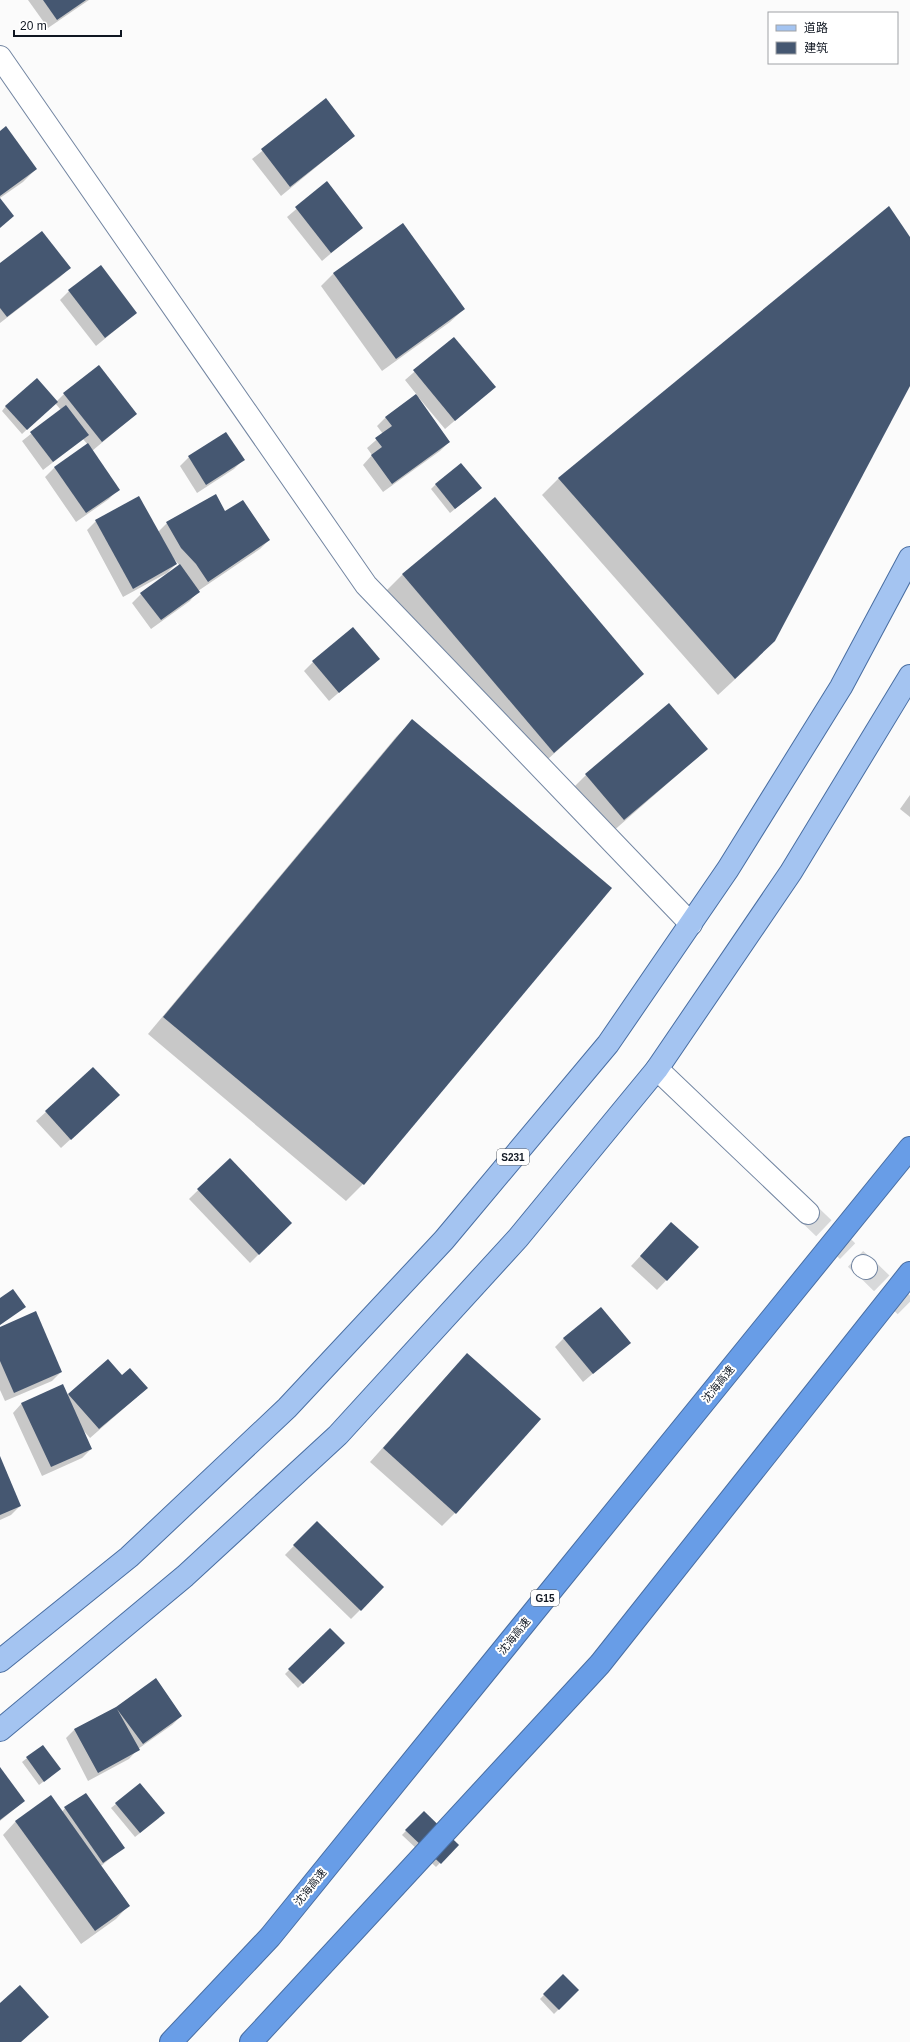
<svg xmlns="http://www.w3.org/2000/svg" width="910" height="2042" viewBox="0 0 910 2042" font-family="Arial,'Noto Sans SC',sans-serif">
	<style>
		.shadow { fill: #0003 }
		.building { fill: #455771 }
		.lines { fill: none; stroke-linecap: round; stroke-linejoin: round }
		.minor-tunnel { stroke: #d8d9da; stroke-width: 22; stroke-dasharray: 22 11; stroke-linecap: butt }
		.minor-casing { stroke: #7386a2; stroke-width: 24 }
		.primary-casing { stroke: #496ea2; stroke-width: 24 }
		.motorway-casing { stroke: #496ea2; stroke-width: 24 }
		.minor { stroke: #fff; stroke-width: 22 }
		.primary { stroke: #a4c4f1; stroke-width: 22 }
		.motorway { stroke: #689de7; stroke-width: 22 }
		.labels { text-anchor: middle; stroke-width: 4; stroke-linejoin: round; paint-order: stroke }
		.shield { fill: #fff; stroke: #575c64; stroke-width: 1 }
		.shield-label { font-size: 10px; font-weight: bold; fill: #0f1621 }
		.street-label { font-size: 11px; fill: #0f1621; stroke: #fff }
	</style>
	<rect width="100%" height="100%" fill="#fbfbfb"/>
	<g class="shadow">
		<path d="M28,0H89L48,28Z"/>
		<path d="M326,100L354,136L281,196L252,159Z"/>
		<path d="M0,132L36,169L23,182L0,198Z"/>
		<path d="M327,183L362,227L322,261L287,217Z"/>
		<path d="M910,238V383L758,658L718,695L542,495L559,478Z"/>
		<path d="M0,264L69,268L60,277L0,323Z"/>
		<path d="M334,273L464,309L450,322L382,371L321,286Z"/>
		<path d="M69,291L136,313L96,346L60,300Z"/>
		<path d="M453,338L494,387L445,429L419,398L418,399L449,442L440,451L383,492L363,465L372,455L367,448L383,434L377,426L386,417L417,395L405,380Z"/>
		<path d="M64,394L136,414L92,451L118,489L109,499L76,522L45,477L54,468L88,445L83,439L43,470L22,441L61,410L55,403L22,434L2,411L6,406L56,402Z"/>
		<path d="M189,457L243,460L234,469L197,493L180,466Z"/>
		<path d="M436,484L476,492L450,513L431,489Z"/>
		<path d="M139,497L158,532L167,523L225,513L269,540L260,549L198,591L190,601L151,629L132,603L141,594L180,566L174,559L176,564L167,573L123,597L87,530L96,521Z"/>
		<path d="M495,498L642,674L537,769L386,591L402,575Z"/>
		<path d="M378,659L329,701L304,671L313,662Z"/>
		<path d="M412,721L611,888L363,1184L346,1201L148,1034L396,737Z"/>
		<path d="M707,749L611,833L573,788L586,775Z"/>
		<path d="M910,795V817L900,809Z"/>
		<path d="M93,1069L109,1104L61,1148L36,1121Z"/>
		<path d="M229,1160L290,1223L250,1263L189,1199Z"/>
		<path d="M663,1232L698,1247L657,1290L631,1266Z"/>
		<path d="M0,1299L24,1307L0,1325Z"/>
		<path d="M0,1328L61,1372L52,1381L5,1401L0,1390Z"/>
		<path d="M564,1338L629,1343L583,1382L555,1347Z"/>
		<path d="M108,1361L137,1397L90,1438L83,1430L91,1449L82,1458L42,1476L13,1413L22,1403L67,1396Z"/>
		<path d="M454,1368L455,1513L442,1526L370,1462Z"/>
		<path d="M0,1458L20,1506L11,1515L0,1520Z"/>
		<path d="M317,1522L383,1587L351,1619L285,1555Z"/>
		<path d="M330,1629L344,1643L298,1688L285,1674Z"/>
		<path d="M117,1707L181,1716L172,1725L138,1749L129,1759L88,1781L66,1738L75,1729Z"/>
		<path d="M27,1758L60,1769L39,1785L22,1762Z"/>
		<path d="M0,1769L24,1801L0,1821Z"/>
		<path d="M140,1784L159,1818L135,1837L111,1808Z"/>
		<path d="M65,1808L123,1848L101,1866L129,1905L116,1919L81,1944L3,1835L16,1821L62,1812Z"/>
		<path d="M424,1812L457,1845L436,1867L402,1835Z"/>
		<path d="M563,1975L578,1990L554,2014L540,1999Z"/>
	</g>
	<g class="building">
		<path d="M43,0H86L57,20Z"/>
		<path d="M326,98L355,136L290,187L261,149Z"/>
		<path d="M6,126L37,169L0,196V131Z"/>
		<path d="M327,181L363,228L331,253L295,207Z"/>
		<path d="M0,198L14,216L0,228Z"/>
		<path d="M889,206L910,237V386L775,641L735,679L558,478Z"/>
		<path d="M403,223L465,309L396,359L333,273Z"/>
		<path d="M42,231L71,268L7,317L0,308V263Z"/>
		<path d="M101,265L137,313L105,338L68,290Z"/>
		<path d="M454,337L496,387L455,421L413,370Z"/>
		<path d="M99,365L137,414L102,442L63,393Z"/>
		<path d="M37,378L58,402L27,430L5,406Z"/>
		<path d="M416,394L450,442L392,484L371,455L382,447L375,438L392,426L385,417Z"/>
		<path d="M66,405L89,435L53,462L30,432Z"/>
		<path d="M226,432L245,460L206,485L188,456Z"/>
		<path d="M88,443L120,490L86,513L54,467Z"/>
		<path d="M461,463L482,488L455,509L435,484Z"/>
		<path d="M216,494L225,511L243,500L270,540L208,582L196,564L181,548L166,522Z"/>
		<path d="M139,496L177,564L133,589L95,520Z"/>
		<path d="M495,497L644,674L554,753L402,574Z"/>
		<path d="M180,564L200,592L161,620L140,593Z"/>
		<path d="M353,627L380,659L339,693L312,661Z"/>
		<path d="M669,703L708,749L624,820L585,774Z"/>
		<path d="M412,719L612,888L364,1185L163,1017Z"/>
		<path d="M93,1067L120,1095L71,1140L45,1111Z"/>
		<path d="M230,1158L292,1223L259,1255L197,1189Z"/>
		<path d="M671,1222L699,1247L667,1281L640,1256Z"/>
		<path d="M13,1289L26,1307L0,1325V1298Z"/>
		<path d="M601,1307L631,1343L593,1374L563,1338Z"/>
		<path d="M36,1311L62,1372L14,1393L0,1361V1327Z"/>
		<path d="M467,1353L541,1419L456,1514L383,1448Z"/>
		<path d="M108,1359L122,1375L130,1368L148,1388L99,1429L68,1394Z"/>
		<path d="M63,1384L92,1449L51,1467L21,1403Z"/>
		<path d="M0,1456L21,1506L0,1515Z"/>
		<path d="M317,1521L384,1587L361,1611L293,1545Z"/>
		<path d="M330,1628L345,1643L303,1684L288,1669Z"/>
		<path d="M156,1678L182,1716L143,1744L117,1709L140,1750L98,1773L74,1729L116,1707Z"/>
		<path d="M43,1745L61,1769L44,1782L26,1757Z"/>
		<path d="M0,1767L25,1801L0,1820Z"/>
		<path d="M140,1783L165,1813L140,1833L115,1803Z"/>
		<path d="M86,1793L125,1848L103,1863L64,1807Z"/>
		<path d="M51,1795L130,1906L95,1931L15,1821Z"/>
		<path d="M424,1811L459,1845L441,1864L405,1830Z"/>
		<path d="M563,1974L579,1990L559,2010L543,1994Z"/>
		<path d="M20,1985L49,2017L21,2042H0V2003Z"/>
	</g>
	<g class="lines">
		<g class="minor-tunnel">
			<path d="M808,1213L863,1266"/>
			<path d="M866,1268L910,1311"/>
		</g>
		<defs>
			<g id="minor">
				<path d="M0,57L366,585L691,924"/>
				<path d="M657,1069L808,1213"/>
				<path d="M863,1266L866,1268"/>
			</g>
			<g id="primary">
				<path d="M0,1661L129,1557L287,1408L444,1240L608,1044L728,869L841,687L910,558"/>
				<path d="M0,1730L185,1576L338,1435L518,1238L657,1069L791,872L910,676"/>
			</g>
			<g id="motorway">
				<path d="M171,2042L270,1937L910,1148"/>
				<path d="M251,2042L600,1664L910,1273"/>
			</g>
		</defs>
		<use href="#minor" class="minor-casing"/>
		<use href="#primary" class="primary-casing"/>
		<use href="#motorway" class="motorway-casing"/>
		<use href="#minor" class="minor"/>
		<use href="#primary" class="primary"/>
		<use href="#motorway" class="motorway"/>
	</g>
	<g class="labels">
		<g class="shield">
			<rect x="497" y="1149" width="32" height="16" rx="3"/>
			<rect x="531" y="1590" width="28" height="16" rx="3"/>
		</g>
		<g class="shield-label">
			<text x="513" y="1161">S231</text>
			<text x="545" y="1602">G15</text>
		</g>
		<g class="street-label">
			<text transform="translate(718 1384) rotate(-51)" y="4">沈海高速</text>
			<text transform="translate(514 1636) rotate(-51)" y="4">沈海高速</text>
			<text transform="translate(310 1887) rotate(-51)" y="4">沈海高速</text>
		</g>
	</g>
	<rect x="768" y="12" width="130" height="52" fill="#ffffff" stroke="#9fa2a6"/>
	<rect x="776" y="25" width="20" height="6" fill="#a4c4f1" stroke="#9fa2a6"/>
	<text x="804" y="32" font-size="12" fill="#0f1621">道路</text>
	<rect x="776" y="42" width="20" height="12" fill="#455771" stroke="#9fa2a6"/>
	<text x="804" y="52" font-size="12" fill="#0f1621">建筑</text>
	<path d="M14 30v6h107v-6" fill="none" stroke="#0f1621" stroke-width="2"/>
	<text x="20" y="30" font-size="12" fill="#0f1621" stroke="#ffffff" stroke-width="3" paint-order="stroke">20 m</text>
</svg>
